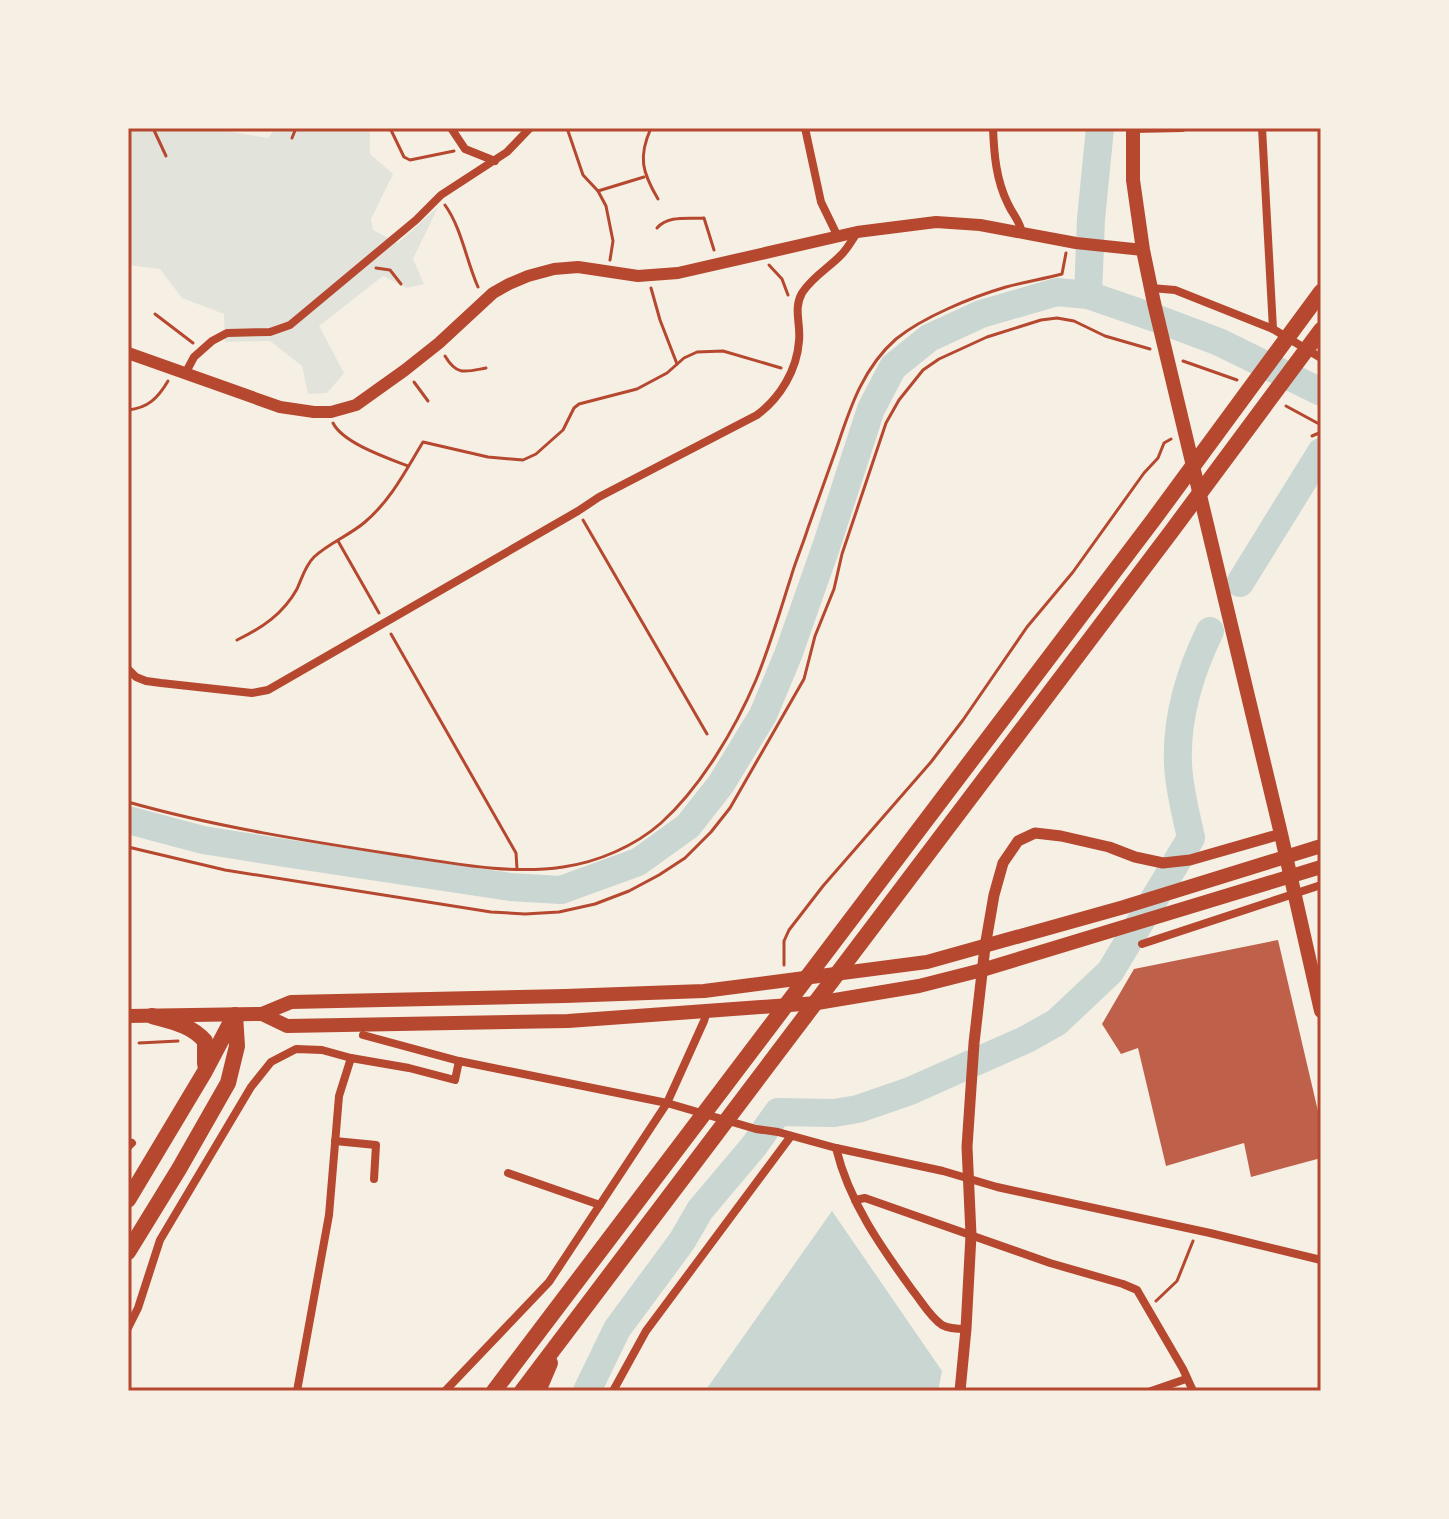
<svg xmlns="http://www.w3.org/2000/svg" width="1449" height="1519" viewBox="0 0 1449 1519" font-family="'Fira Sans Condensed',sans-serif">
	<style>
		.green { fill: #e2e4dc }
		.water { fill: #c9d6d2 }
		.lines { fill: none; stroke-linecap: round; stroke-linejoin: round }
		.river { stroke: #c9d6d2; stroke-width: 28 }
		.building { fill: #bf614a }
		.path { stroke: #b5482f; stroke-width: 3 }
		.minor { stroke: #b5482f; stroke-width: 8 }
		.tertiary { stroke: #b5482f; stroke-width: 11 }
		.secondary { stroke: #b5482f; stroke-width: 12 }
		.primary { stroke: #b5482f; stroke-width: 14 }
		.motorway { stroke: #b5482f; stroke-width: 16 }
		.neatline { fill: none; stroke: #b5482f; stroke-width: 3 }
	</style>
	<rect width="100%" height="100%" fill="#f6efe4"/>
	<path class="green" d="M128,128H209L268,138L276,128H370V154L393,174L371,219L373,230L398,243L438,207L413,259L424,284L407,288L383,276L319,326L344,373L327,393L308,394L302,366L270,341L225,342L224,314L182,298L160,269L128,265Z"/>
	<path class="water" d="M832,1211L942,1371L938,1391H705Z"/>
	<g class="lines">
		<g class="river">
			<path d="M1088,295L1091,219L1100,128"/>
			<path d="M1240,583L1321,452"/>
			<path d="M128,820L203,840L291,854L510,887L561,890L638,862L688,826L721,784L763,715L788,655L826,547L871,409L893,367L929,338L981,314L1057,292L1088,295L1158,319L1219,342L1321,392"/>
			<path d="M587,1391L617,1329L682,1241L700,1210L754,1146L778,1112L834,1113L858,1109L910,1091L1027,1039L1057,1022L1110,972L1191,838C1186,814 1179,789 1178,764C1176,717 1190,672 1210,631"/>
		</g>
	</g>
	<path class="building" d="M1278,940L1321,1124V1158L1251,1177L1244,1143L1166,1166L1138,1048L1121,1054L1102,1024L1134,969Z"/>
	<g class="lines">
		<g class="path">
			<path d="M153,128L166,156"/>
			<path d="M390,128L404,157L410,160L454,151"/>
			<path d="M567,128L583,175L598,191L606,206L613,241L610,260"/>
			<path d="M651,128C638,157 642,172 658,199"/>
			<path d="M292,138L296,128"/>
			<path d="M598,191L644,177"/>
			<path d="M445,205C462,229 466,260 478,287"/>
			<path d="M657,228C668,215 688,219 704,218L714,250"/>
			<path d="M769,265L782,279L788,295"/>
			<path d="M376,268L390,270L401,284"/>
			<path d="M651,288L660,320L677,364"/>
			<path d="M155,314L193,343"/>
			<path d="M445,356C457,376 465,372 486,368"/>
			<path d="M1183,361L1237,380"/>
			<path d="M414,382L428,401"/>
			<path d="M1286,406L1321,425"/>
			<path d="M128,410C148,408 158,398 168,381"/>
			<path d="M333,423C343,443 387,458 408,466"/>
			<path d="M1312,436L1319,433L1321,430"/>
			<path d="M583,520L707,734"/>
			<path d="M338,541L379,613"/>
			<path d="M391,634L516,853L517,869"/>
			<path d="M237,640C262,628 283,614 297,589C302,578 305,566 314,557C329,543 350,535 365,522C391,500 406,470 423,442L488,457L523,460L536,454L563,430L574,408L579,404L637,389L667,373L684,358L697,352L723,351L781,368"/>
			<path d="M128,802C216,827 307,841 398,855C452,863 509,875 563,867C598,862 635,846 661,823C701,787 735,729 756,680C770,646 780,611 791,577C796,560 803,544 808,528C818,500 828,472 838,444C851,405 864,367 896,339C923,317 972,297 1006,287C1024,282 1043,279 1062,274L1066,253"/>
			<path d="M128,847L225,870L491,912L525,914L559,912L595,904L629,891L659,875L685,858L711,832L730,808L804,679L815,636L834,589L842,554L886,423L899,400L923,370L939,359L987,337L1041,320L1057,318L1074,321L1105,336L1150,349"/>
			<path d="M784,965V941L789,930L823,886L931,762L963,720L1027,627L1073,572L1144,473L1158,458L1164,443L1171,439"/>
			<path d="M139,1043L178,1041"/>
			<path d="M1156,1301L1177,1281L1193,1241"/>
		</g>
		<g class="minor">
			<path d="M451,128L465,149L495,161"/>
			<path d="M805,128L821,202L838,237"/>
			<path d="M993,128C994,154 996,180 1008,204C1013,215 1020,221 1022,233"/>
			<path d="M1262,128L1273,329"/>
			<path d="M1133,129L1182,128"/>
			<path d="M1151,288L1175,290L1273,329L1321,358"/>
			<path d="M186,372L194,357L212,341L227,333L270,332L290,325L416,220L441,195L507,152L530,128"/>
			<path d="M128,669L136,677L146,681L161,683L252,693L268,690L578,511L599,497L757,415C780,398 797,370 799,341C801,324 793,309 802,293C812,277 830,267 842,254C848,248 852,240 857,233"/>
			<path d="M1142,944L1321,885"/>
			<path d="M363,1035L459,1061L667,1103L756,1129L778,1132L836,1148L943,1171L997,1187L1210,1233L1321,1260"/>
			<path d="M335,1141L376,1145L374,1179"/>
			<path d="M128,1147L132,1143"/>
			<path d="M836,1148C849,1202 881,1247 913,1291C922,1302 930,1317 942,1325C949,1329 958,1329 966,1329"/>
			<path d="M508,1173L600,1205"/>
			<path d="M855,1200L865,1198L1050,1263L1123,1284L1137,1290L1183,1369L1193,1391"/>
			<path d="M128,1328L138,1308L160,1240L251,1087L271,1062L296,1049L322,1050L351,1058"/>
			<path d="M297,1391L329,1215L339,1096L351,1058L409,1068L455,1080L459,1061"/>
			<path d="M445,1391L549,1282L667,1103L704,1021L707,1011"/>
			<path d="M613,1391L646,1331L791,1136"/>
			<path d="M1151,1391L1186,1379"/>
		</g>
		<path class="tertiary" d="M960,1391L966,1329L971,1235L967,1147L974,1043L985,947L994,895L1003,863L1018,841L1035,833L1061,836L1109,847L1135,857L1163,863L1190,860L1281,834"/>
		<path class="secondary" d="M128,353L280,407L314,412H331L356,405L405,370L439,343L493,293L509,284L528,276L554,269L578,267L638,276L678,273L857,232L936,222L980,225L1076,243L1143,250"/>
		<g class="primary">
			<path d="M1133,128V180L1143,250L1154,303L1281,834L1321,1011"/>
			<path d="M262,1014L287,1026L568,1021L817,1003L919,986L982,970L1321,867"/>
			<path d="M128,1016L262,1014L291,1002L565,996L704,991L927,962L1124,907L1321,846"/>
		</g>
		<g class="motorway">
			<path d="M152,1016C173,1022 191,1025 205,1041V1064"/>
			<path d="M128,1200L204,1073L234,1016"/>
			<path d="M128,1252L179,1169L228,1083L237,1046L235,1015"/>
			<path d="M494,1391L1154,519L1321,292"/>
			<path d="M522,1391L1171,532L1321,330"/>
			<path d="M538,1391L550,1363"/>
		</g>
	</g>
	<rect width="1449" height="1519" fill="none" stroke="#f6efe4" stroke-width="260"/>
	<rect x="130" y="130" width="1189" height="1259" class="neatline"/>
</svg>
